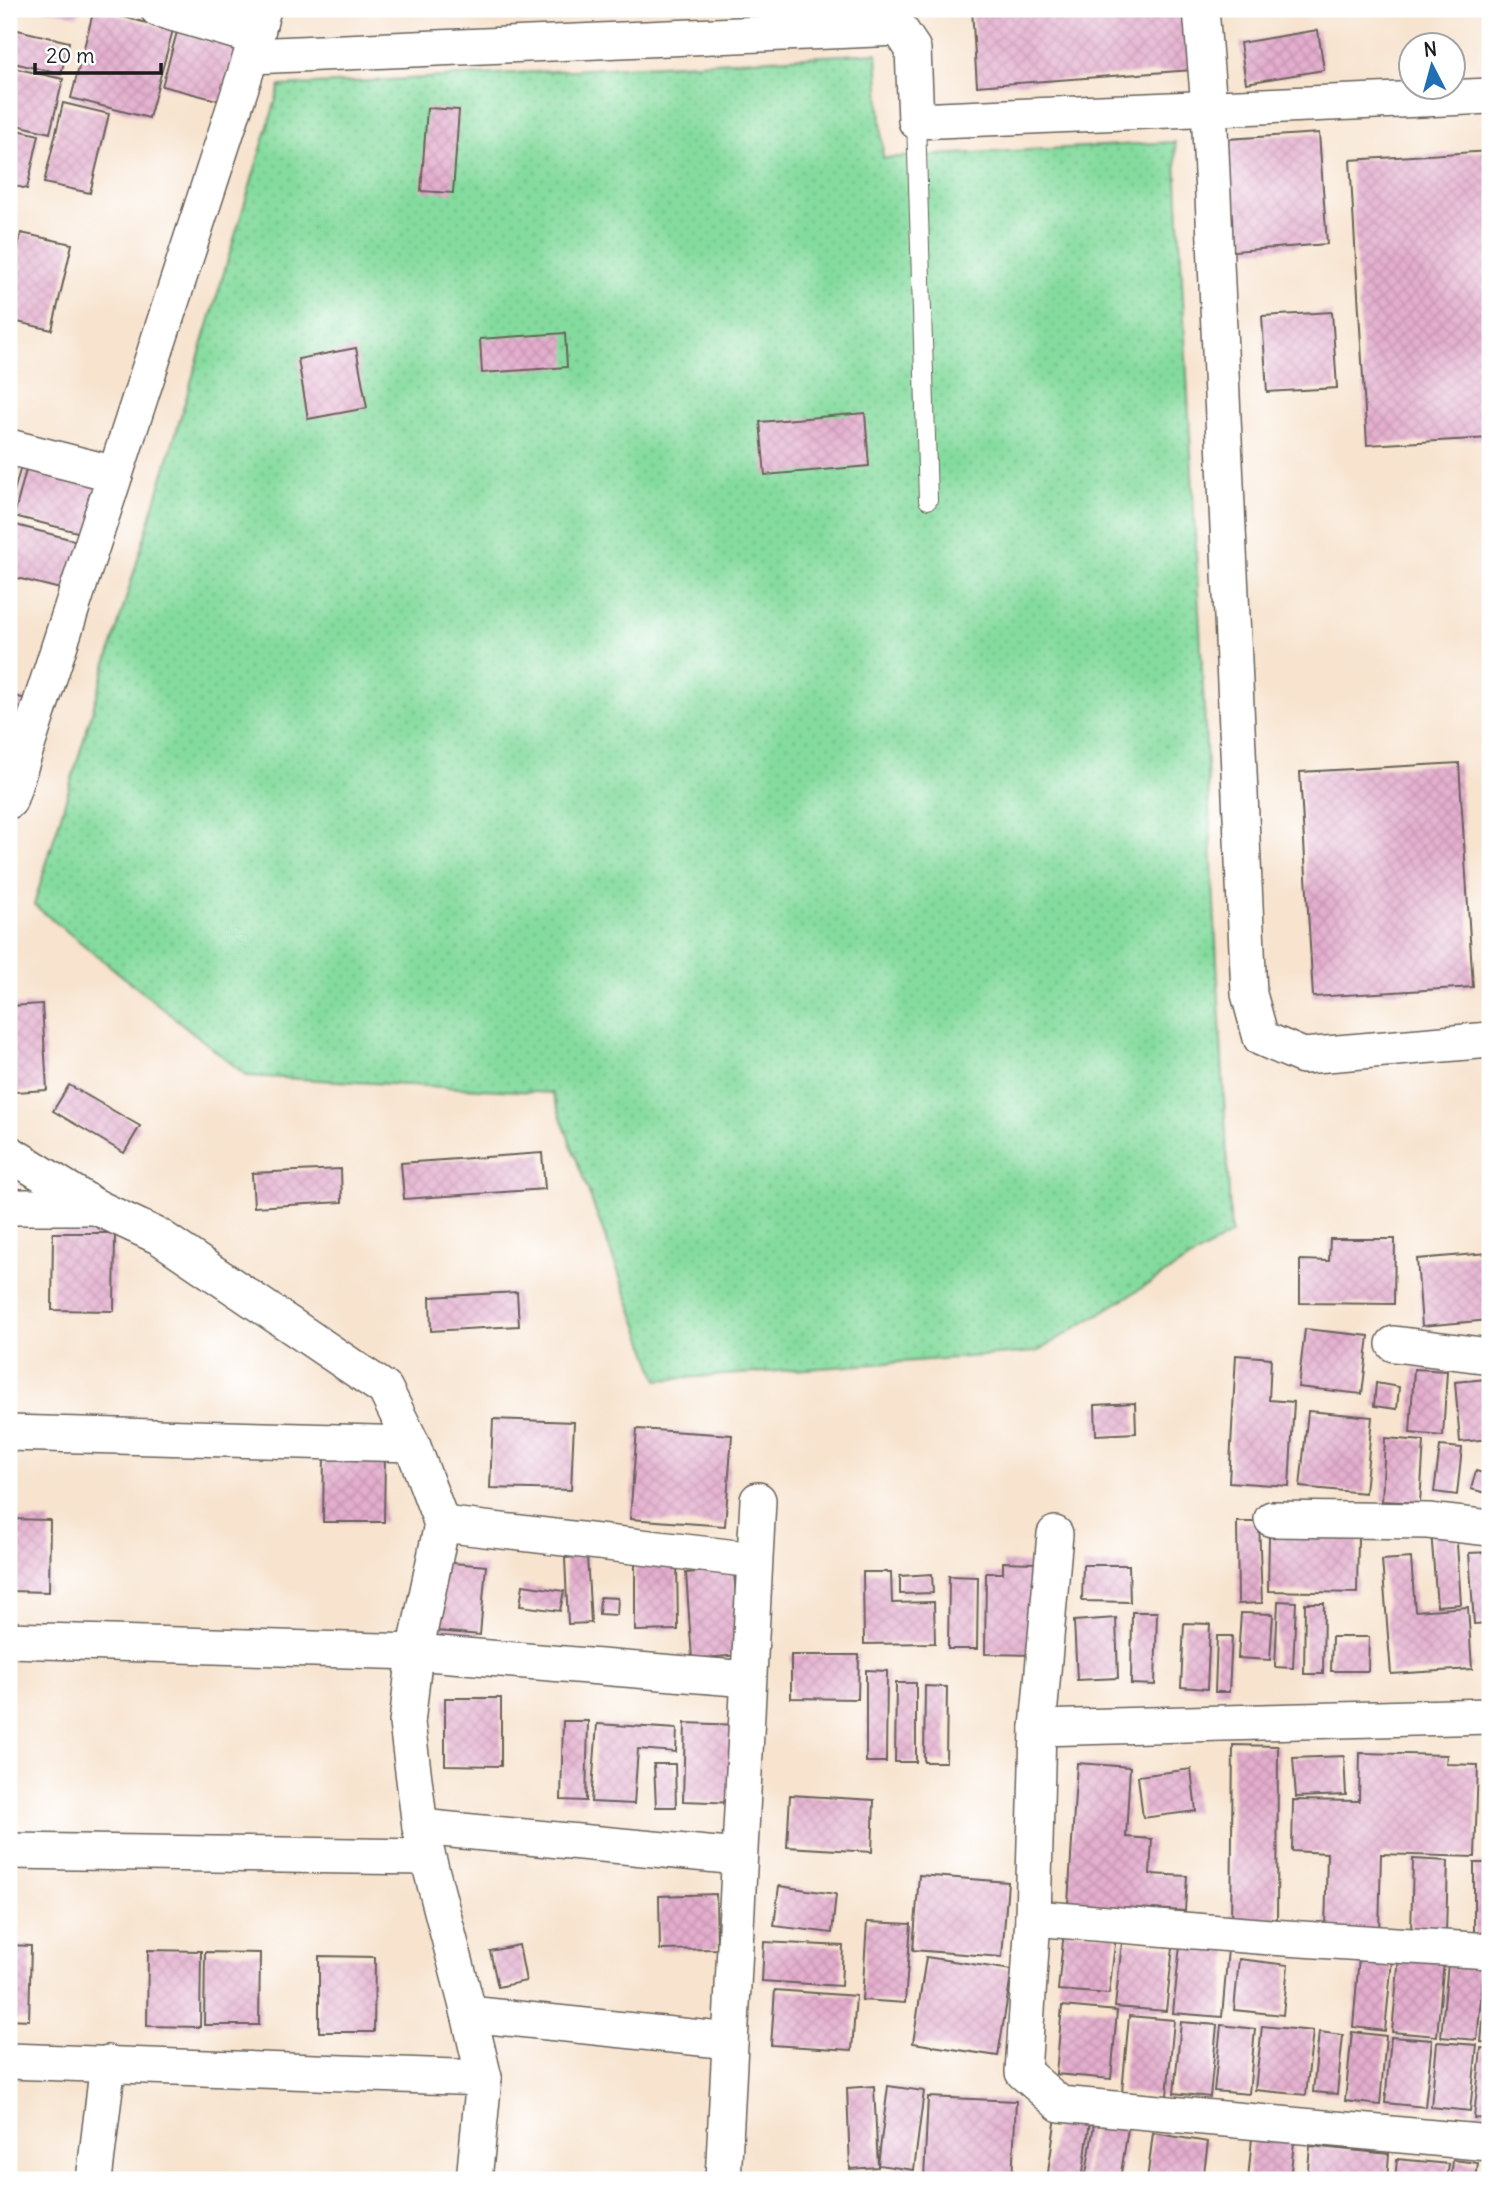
<svg xmlns="http://www.w3.org/2000/svg" width="1499" height="2189" viewBox="0 0 1499 2189" font-family="Delius,sans-serif">
	<style>
		.grass { fill: url(#grass-dots); stroke: #507c5d; stroke-width: 2 }
		.building { fill: url(#building-cross-hatch) }
		.lines { fill: none; stroke-linecap: round; stroke-linejoin: round }
		.lane-casing { stroke: #69625a; stroke-width: 20 }
		.street-casing { stroke: #69625a; stroke-width: 38 }
		.lane { stroke: #fff; stroke-width: 18 }
		.street { stroke: #fff; stroke-width: 35 }
	</style>
	<defs>
		<pattern id="grass-dots" width="8" height="8" patternUnits="userSpaceOnUse" patternTransform="scale(1.75)"><rect width="8" height="8" fill="#84db9e"/><path d="M2 2h.1M6 6h.1" fill="none" stroke="#71bb88" stroke-width="1.8" stroke-linecap="round"/></pattern>
		<pattern id="building-cross-hatch" width="8" height="8" patternUnits="userSpaceOnUse" patternTransform="scale(1.75)"><rect width="8" height="8" fill="#e4aece"/><path d="M0 0l8 8M0 8l8-8" fill="none" stroke="#c395b0"/></pattern>
	</defs>
	<rect width="100%" height="100%" fill="#fff"/>
	<filter id="ink" filterUnits="userSpaceOnUse"><feTurbulence type="fractalNoise" baseFrequency=".0143" numOctaves="2"/><feDisplacementMap in="SourceGraphic" scale="14" xChannelSelector="R" yChannelSelector="G"/><feConvolveMatrix kernelMatrix="1 2 1 2 8 2 1 2 1" color-interpolation-filters="sRGB"/></filter>
	<filter id="wash" filterUnits="userSpaceOnUse"><feTurbulence type="fractalNoise" baseFrequency=".00686" numOctaves="4" result="noise"/><feDisplacementMap in="SourceGraphic" scale="28" xChannelSelector="R" yChannelSelector="G"/><feGaussianBlur stdDeviation="1.57" result="paint"/><feColorMatrix in="noise" values="0 0 0 0 0 0 0 0 0 0 0 0 0 0 0 0 0 1.4 0 .05"/><feComposite in="paint" operator="in"/></filter>
	<g filter="url(#wash)">
		<rect width="100%" height="100%" fill="#f7e3ce"/>
		<path class="grass" d="M877,53L883,158L1175,142L1231,1234L1036,1352L658,1380L552,1093L247,1076L34,905L280,86Z"/>
		<g id="blocks">
			<g class="building">
				<path d="M43,9H79L78,16Z"/>
				<path d="M94,9L173,30L149,118L71,98Z"/>
				<path d="M972,9H1188L1192,70L977,86Z"/>
				<path d="M9,28L69,42L61,74L9,62Z"/>
				<path d="M1318,30L1324,70L1246,83L1240,43Z"/>
				<path d="M177,32L243,49L229,103L162,86Z"/>
				<path d="M9,67L63,79L50,133L9,123Z"/>
				<path d="M63,103L109,114L90,193L44,183Z"/>
				<path d="M427,108L459,110L453,193L421,191Z"/>
				<path d="M9,128L39,135L27,189L9,184Z"/>
				<path d="M1319,133L1327,244L1221,252L1213,140Z"/>
				<path d="M1490,151V438L1367,445L1350,160Z"/>
				<path d="M21,233L72,244L52,330L9,320V288Z"/>
				<path d="M1332,312L1337,388L1267,392L1262,316Z"/>
				<path d="M565,333L567,367L482,373L480,339Z"/>
				<path d="M356,348L367,408L308,419L298,359Z"/>
				<path d="M865,413L869,466L765,475L760,422Z"/>
				<path d="M9,463L21,466L10,507H9Z"/>
				<path d="M27,466L102,486L89,535L14,516Z"/>
				<path d="M12,524L85,543L72,592L9,576V534Z"/>
				<path d="M9,695L27,699L9,756Z"/>
				<path d="M1459,763L1473,987L1313,997L1300,772Z"/>
				<path d="M1490,778V843H1488L1484,779Z"/>
				<path d="M42,1004L47,1090L15,1092L10,1006Z"/>
				<path d="M69,1085L140,1126L124,1153L53,1111Z"/>
				<path d="M542,1153L545,1189L404,1199L401,1163Z"/>
				<path d="M341,1169L342,1202L254,1207L252,1173Z"/>
				<path d="M53,1233H115L114,1311L52,1310Z"/>
				<path d="M1330,1239H1395L1394,1304L1300,1303V1260L1329,1261Z"/>
				<path d="M1488,1253L1490,1320L1422,1326L1417,1259Z"/>
				<path d="M517,1292L519,1326L431,1331L430,1297Z"/>
				<path d="M1305,1329L1369,1336L1362,1394L1298,1387Z"/>
				<path d="M1236,1355L1271,1358L1269,1400L1294,1402L1289,1486L1229,1482Z"/>
				<path d="M1414,1369L1447,1371L1443,1436L1410,1433Z"/>
				<path d="M1487,1379L1490,1439L1460,1442L1455,1382Z"/>
				<path d="M1376,1383L1399,1387L1397,1409L1374,1406Z"/>
				<path d="M1135,1403L1136,1433L1096,1435L1095,1405Z"/>
				<path d="M1308,1411L1372,1417L1365,1493L1300,1487Z"/>
				<path d="M493,1419L574,1422L571,1490L490,1488Z"/>
				<path d="M637,1429L732,1435L725,1526L630,1519Z"/>
				<path d="M1385,1438L1424,1441L1420,1503L1382,1501Z"/>
				<path d="M1440,1446L1462,1448L1457,1495L1434,1492Z"/>
				<path d="M324,1452L385,1453L384,1522H323Z"/>
				<path d="M1476,1471L1490,1475V1494L1471,1489Z"/>
				<path d="M9,1519L50,1520L49,1592L9,1591Z"/>
				<path d="M1237,1522H1259L1262,1603L1238,1604Z"/>
				<path d="M1456,1529L1461,1604L1437,1606L1431,1531Z"/>
				<path d="M1269,1535L1358,1537L1357,1593L1268,1591Z"/>
				<path d="M1490,1552V1623L1474,1624L1469,1553Z"/>
				<path d="M587,1556L591,1623L568,1624L565,1558Z"/>
				<path d="M1411,1558L1415,1611L1468,1607L1472,1669L1391,1674L1382,1560Z"/>
				<path d="M677,1559L678,1630L635,1631V1560Z"/>
				<path d="M442,1562L486,1566L480,1635L437,1631Z"/>
				<path d="M1003,1562L1036,1563L1034,1655L985,1654L986,1573H1003Z"/>
				<path d="M1083,1565H1129L1130,1602L1082,1601Z"/>
				<path d="M734,1569L740,1655L692,1659L686,1573Z"/>
				<path d="M863,1572H891L892,1603L934,1602L935,1643L864,1644Z"/>
				<path d="M932,1574L933,1593L900,1594V1576Z"/>
				<path d="M949,1576L978,1577L977,1649H948Z"/>
				<path d="M523,1585L564,1591L560,1611L520,1606Z"/>
				<path d="M600,1597L618,1598L617,1615L599,1614Z"/>
				<path d="M1278,1601L1296,1602L1293,1668L1275,1667Z"/>
				<path d="M1305,1603H1324L1323,1674H1304Z"/>
				<path d="M1132,1612H1157L1155,1685L1131,1684Z"/>
				<path d="M1241,1613L1273,1614L1270,1660L1238,1658Z"/>
				<path d="M1116,1618L1118,1678L1077,1680L1074,1621Z"/>
				<path d="M1184,1623L1210,1624L1207,1689L1181,1687Z"/>
				<path d="M1217,1636H1232L1229,1692H1215Z"/>
				<path d="M1332,1637H1369L1368,1671H1331Z"/>
				<path d="M791,1655H859L858,1699L791,1698Z"/>
				<path d="M866,1670L887,1671L886,1762H866Z"/>
				<path d="M896,1683H916V1762H895Z"/>
				<path d="M925,1686L947,1687L946,1762H924Z"/>
				<path d="M445,1698H501V1766L445,1765Z"/>
				<path d="M563,1721H588L586,1801L561,1800Z"/>
				<path d="M685,1723L740,1725L738,1803L683,1801Z"/>
				<path d="M597,1724L677,1729L676,1752L638,1749L634,1804L591,1802Z"/>
				<path d="M1233,1745L1278,1746L1277,1927H1231Z"/>
				<path d="M1360,1753L1447,1755L1446,1764L1478,1765L1475,1857L1381,1854L1379,1933L1325,1931L1327,1853L1292,1851L1293,1800L1359,1801Z"/>
				<path d="M1344,1756L1346,1795L1296,1797L1293,1758Z"/>
				<path d="M1077,1763L1130,1767L1126,1837L1152,1839L1150,1874L1187,1876L1185,1911L1068,1904Z"/>
				<path d="M654,1764H675L676,1807H656Z"/>
				<path d="M1191,1769L1196,1811L1143,1818L1138,1776Z"/>
				<path d="M790,1795L874,1800L872,1852L787,1847Z"/>
				<path d="M1413,1859L1448,1861L1446,1934L1411,1933Z"/>
				<rect x="1474" y="1863" width="16" height="79"/>
				<path d="M919,1875L1008,1882L1002,1957L913,1950Z"/>
				<path d="M779,1886L836,1894L832,1933L774,1926Z"/>
				<path d="M716,1894L717,1949L660,1950L659,1896Z"/>
				<path d="M867,1922L911,1924L905,2003L862,2000Z"/>
				<path d="M1064,1931L1116,1936L1109,1994L1058,1990Z"/>
				<path d="M764,1942L843,1946L841,1986L762,1981Z"/>
				<path d="M1122,1942L1173,1947L1166,2011L1115,2007Z"/>
				<path d="M9,1945L31,1946L29,2020L9,2019Z"/>
				<path d="M519,1945L526,1981L498,1987L490,1951Z"/>
				<path d="M1180,1945L1228,1949L1222,2017L1173,2013Z"/>
				<path d="M148,1950L201,1951L200,2027L147,2026Z"/>
				<path d="M205,1952L260,1953L259,2025H204Z"/>
				<path d="M319,1956L375,1957L374,2032H319Z"/>
				<path d="M926,1957L1012,1970L998,2056L913,2043Z"/>
				<path d="M1359,1957L1392,1960L1385,2031L1353,2027Z"/>
				<path d="M1399,1957L1444,1961L1437,2036L1392,2032Z"/>
				<path d="M1239,1959L1288,1965L1283,2015L1234,2010Z"/>
				<path d="M1448,1963L1484,1967L1477,2040L1441,2037Z"/>
				<path d="M1488,1971H1490V2043L1481,2042Z"/>
				<path d="M775,1990L856,1996L852,2050L771,2045Z"/>
				<path d="M1062,2006L1117,2011L1111,2079L1056,2074Z"/>
				<path d="M1129,2016L1174,2020L1167,2096L1122,2092Z"/>
				<path d="M1181,2022L1217,2025L1210,2097L1174,2093Z"/>
				<path d="M1221,2025L1255,2029L1249,2094L1214,2091Z"/>
				<path d="M1262,2026L1313,2031L1306,2095L1255,2090Z"/>
				<path d="M1319,2032L1343,2035L1337,2094L1313,2092Z"/>
				<path d="M1352,2032L1386,2036L1380,2105L1345,2101Z"/>
				<path d="M1391,2037L1432,2040L1425,2107L1385,2103Z"/>
				<path d="M1437,2042L1477,2045L1470,2111L1431,2107Z"/>
				<path d="M1481,2048L1490,2049V2119L1474,2118Z"/>
				<path d="M874,2086L878,2167L850,2169L847,2088Z"/>
				<path d="M888,2086L924,2091L914,2170L878,2165Z"/>
				<path d="M928,2097L1016,2101L1012,2180H948V2179L924,2178Z"/>
				<path d="M1056,2116L1090,2121L1082,2180H1047Z"/>
				<path d="M1094,2124L1128,2128L1120,2180H1085Z"/>
				<path d="M1153,2133L1208,2142L1203,2180H1147Z"/>
				<path d="M1252,2138L1294,2142L1290,2180H1248Z"/>
				<path d="M1310,2146L1389,2154L1387,2180H1307Z"/>
				<path d="M1397,2159L1449,2164L1447,2180H1395Z"/>
				<path d="M1453,2160L1478,2163L1476,2180H1451Z"/>
				<path d="M909,2176V2180H868V2178Z"/>
			</g>
		</g>
	</g>
	<g filter="url(#ink)">
		<use href="#blocks" fill-opacity="0" stroke="#69625a" stroke-width="2"/>
		<g class="lines">
			<defs>
				<path id="lane" d="M916,121L928,500"/>
				<g id="street">
					<path d="M158,9L255,37"/>
					<path d="M1201,9L1209,107L1249,994L1261,1038L1303,1056L1490,1040"/>
					<path d="M251,56L899,28L913,49L916,121L1490,96"/>
					<path d="M9,447L115,474"/>
					<path d="M9,801L251,56L263,9"/>
					<path d="M9,1153L96,1207L160,1237L385,1389L412,1444L442,1524L415,1652L407,1723L420,1827L469,2014L484,2078L474,2180"/>
					<path d="M9,1207H96"/>
					<path d="M1394,1344L1490,1356"/>
					<path d="M9,1433L412,1444"/>
					<path d="M1272,1519L1428,1521L1490,1528"/>
					<path d="M442,1524L754,1560"/>
					<path d="M1055,1534L1038,1728L1033,1918L1023,2072L1060,2104L1490,2143"/>
					<path d="M9,1640L415,1652L748,1679"/>
					<path d="M1038,1728L1490,1716"/>
					<path d="M420,1827L739,1857"/>
					<path d="M9,1851L427,1857"/>
					<path d="M1033,1918L1270,1937L1490,1951"/>
					<path d="M469,2014L730,2041"/>
					<path d="M9,2061L484,2078"/>
					<path d="M94,2180L108,2063"/>
					<path d="M723,2180L758,1500"/>
				</g>
			</defs>
			<use href="#lane" class="lane-casing"/>
			<use href="#street" class="street-casing"/>
			<use href="#lane" class="lane"/>
			<use href="#street" class="street"/>
		</g>
	</g>
	<rect width="1499" height="2189" fill="none" stroke="#fff" stroke-width="35"/>
	<g transform="translate(1432 66) rotate(354)"><circle r="33" fill="#ffffff" stroke="#a4a4a4" stroke-width="2"/>
	<path d="M0-5L12 26L0 18L-12 26Z" fill="#1f6fb2"/>
	<text y="-10" font-size="19" font-weight="bold" text-anchor="middle" fill="#1c1c1c">N</text>
	</g>
	<path d="M35 63v10h126v-10" fill="none" stroke="#1c1c1c" stroke-width="3.5"/>
	<text x="46" y="63" font-size="21" fill="#1c1c1c" stroke="#ffffff" stroke-width="5" paint-order="stroke">20 m</text>
</svg>
